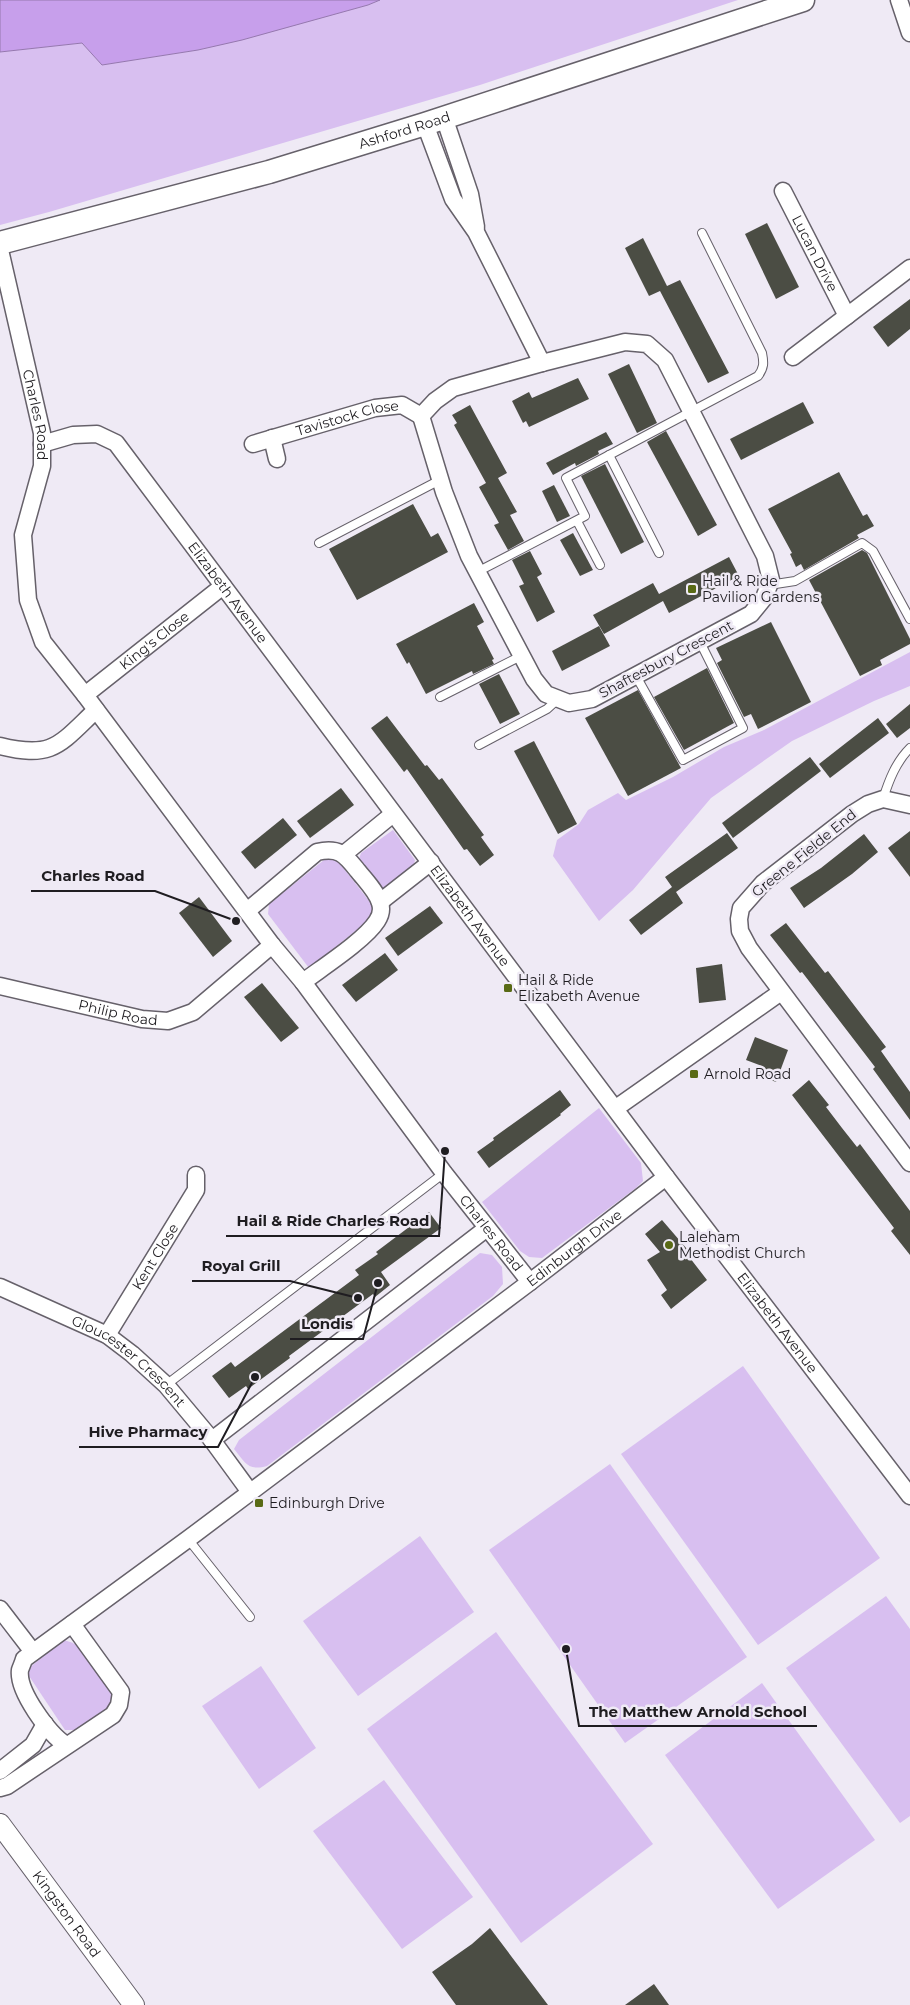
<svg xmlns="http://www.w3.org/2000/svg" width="910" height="2005" viewBox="0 0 910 2005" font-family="Montserrat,sans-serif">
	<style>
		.green { fill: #d8bff0 }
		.water { fill: #c79feb; stroke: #9578ae }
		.building { fill: #4b4d44 }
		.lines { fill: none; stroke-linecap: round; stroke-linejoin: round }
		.service-casing { stroke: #66616a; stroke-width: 10 }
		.minor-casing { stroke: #66616a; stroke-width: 19 }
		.tertiary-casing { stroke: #66616a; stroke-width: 22 }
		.secondary-casing { stroke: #66616a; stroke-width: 25 }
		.service { stroke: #fff; stroke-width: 8 }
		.minor { stroke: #fff; stroke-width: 16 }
		.tertiary { stroke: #fff; stroke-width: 20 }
		.secondary { stroke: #fff; stroke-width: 22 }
		.poi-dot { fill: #596a15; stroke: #efeaf5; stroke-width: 2 }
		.labels { text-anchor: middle; stroke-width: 5; stroke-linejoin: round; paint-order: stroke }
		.street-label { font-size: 14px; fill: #1f1d21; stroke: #efeaf5 }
		.poi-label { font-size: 14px; fill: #1f1d21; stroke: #efeaf5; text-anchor: start }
		.leader { fill: none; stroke: #1f1d21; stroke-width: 2 }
		.callout-dot { fill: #1f1d21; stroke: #efeaf5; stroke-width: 2 }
		.callout-label { font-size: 15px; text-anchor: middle; font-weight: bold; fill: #1f1d21; stroke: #efeaf5; stroke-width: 5; stroke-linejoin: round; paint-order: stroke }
	</style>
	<rect width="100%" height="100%" fill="#efeaf5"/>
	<g class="green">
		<path d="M380,0H738L480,85L49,212L0,225V52L82,43L102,65L198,50L368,5Z"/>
		<path d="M910,652V686L874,701L792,741L711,798L633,890L599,921L553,856L557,840L579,824L588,810L618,793L626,800L673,777L724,747L764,730Z"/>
		<path d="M393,830L415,860L414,864L385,888H381L359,859L361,853Z"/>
		<path d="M331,858L338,861L373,906V913L368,921L309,968L268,914L269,904L324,860Z"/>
		<path d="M599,1108L641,1163L643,1181L636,1188L542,1258L529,1257L520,1251L482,1202Z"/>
		<path d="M480,1253L492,1255L502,1267L503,1284L493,1296L267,1466C247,1471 246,1463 234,1449L239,1440Z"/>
		<path d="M743,1366L880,1558L758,1645L621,1454Z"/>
		<path d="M610,1464L747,1657L625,1743L489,1550Z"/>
		<path d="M420,1536L474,1612L358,1696L303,1621Z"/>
		<path d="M886,1596L910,1629V1816L900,1823L786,1668Z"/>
		<path d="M496,1632L653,1844L521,1943L367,1729Z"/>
		<path d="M63,1640C68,1641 74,1643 78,1646C91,1656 112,1684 115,1700L110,1706L76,1730H65L29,1676V1668Z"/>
		<path d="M261,1666L316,1748L259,1789L202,1706Z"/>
		<path d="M762,1683L875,1840L778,1909L665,1755Z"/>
		<path d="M384,1780L473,1897L402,1949L313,1831Z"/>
	</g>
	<path class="water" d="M0,0H380L368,5L242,40L198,50L102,65L82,43L0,52Z"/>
	<g class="building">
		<path d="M767,223L799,287L776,299L745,234Z"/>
		<path d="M643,238L667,286L680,280L729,373L708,383L660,291L649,296L625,248Z"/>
		<path d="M910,299V329L888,347L873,327Z"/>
		<path d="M629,364L657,423L637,433L608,374Z"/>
		<path d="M578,378L589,399L529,427L526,421L523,423L512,401L529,392L532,398Z"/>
		<path d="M803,402L814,423L741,460L730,439Z"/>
		<path d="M470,405L507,473L498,478L517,512L510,515L524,541L508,550L494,525L499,523L479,487L486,483L454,425L457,423L452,415Z"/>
		<path d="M666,431L717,525L698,536L647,442Z"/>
		<path d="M606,432L613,444L598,451L599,454L576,466L575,463L553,475L546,463Z"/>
		<path d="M605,464L644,542L621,554L581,476Z"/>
		<path d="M839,472L863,516L867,514L874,526L857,535L859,538L804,570L801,564L796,567L790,554L792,553L768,509Z"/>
		<path d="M554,485L570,516L557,522L542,491Z"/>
		<path d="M413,504L431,537L438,533L448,552L357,600L329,549Z"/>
		<path d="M573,533L593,570L580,576L560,540Z"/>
		<path d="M862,550L867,553L910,639V644L880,660L882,665L860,676L809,580Z"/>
		<path d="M530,551L542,574L537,577L555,612L537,622L519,586L524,584L512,560Z"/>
		<path d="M729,557L739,576L669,613L663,601L604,634L593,615L653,583L659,594Z"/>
		<path d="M474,603L484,622L477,626L494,659L492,660L494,664L473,674L472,671L426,694L409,662L407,664L396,644Z"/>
		<path d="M771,622L811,702L758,729L751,714L744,717L717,663L722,660L716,648Z"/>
		<path d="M599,626L610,646L562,671L552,651Z"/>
		<path d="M707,668L734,723L684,750L654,697Z"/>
		<path d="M499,674L520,714L500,724L479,684Z"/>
		<path d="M638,690L681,768L628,796L585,718Z"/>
		<path d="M910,704V728L897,738L886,724Z"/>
		<path d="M387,716L425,766L427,765L439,780L442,778L484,835L481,837L494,855L480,866L467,849L464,850L407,769L404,772L371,728Z"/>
		<path d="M878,718L889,733L830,778L819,764Z"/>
		<path d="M534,741L577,824L558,834L514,751Z"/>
		<path d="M810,757L821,771L733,838L722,823Z"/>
		<path d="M341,788L354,805L310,838L297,821Z"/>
		<path d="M283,818L297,835L255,869L241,852Z"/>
		<path d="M910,831V877L888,848Z"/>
		<path d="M727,833L738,848L676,892L683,903L641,935L629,920L672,887L665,877Z"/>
		<path d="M864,834L878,852L852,874L804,908L790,888L821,868Z"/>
		<path d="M199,897L232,941L213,957L179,913Z"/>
		<path d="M430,906L443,923L398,956L385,938Z"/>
		<path d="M786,923L825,973L828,971L886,1047L881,1051L910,1092V1120L873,1069L875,1067L802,972L800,973L770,935Z"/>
		<path d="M385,953L398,970L356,1002L342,985Z"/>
		<path d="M722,964L726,1000L699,1003L696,968Z"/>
		<path d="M262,983L299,1028L281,1042L244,997Z"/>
		<path d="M755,1037L788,1050L776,1082L758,1075L762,1066L746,1060Z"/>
		<path d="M809,1080L829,1105L826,1107L842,1128L857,1147L860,1144L910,1211V1255L891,1231L894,1228L792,1095Z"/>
		<path d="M560,1090L571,1105L560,1114L561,1115L489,1168L477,1152L494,1140L493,1138Z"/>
		<path d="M429,1212L441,1228L381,1272L390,1285L375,1297L373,1294L289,1356L290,1358L248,1389L246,1386L229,1398L212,1376L231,1362L235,1367L359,1275L355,1270L378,1254L376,1252Z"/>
		<path d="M662,1220L693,1256L690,1258L707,1280L671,1309L661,1295L667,1290L647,1260L660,1252L645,1234Z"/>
		<path d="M490,1928L548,2005H456L432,1972L472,1944Z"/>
		<path d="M654,1984L669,2005H625Z"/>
	</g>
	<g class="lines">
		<defs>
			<g id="service">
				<path d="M609,455L659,553"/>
				<path d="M577,521L600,565"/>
				<path d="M319,543L440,480"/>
				<path d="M477,572L585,516L566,478L758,376C764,368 764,363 762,353L702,233"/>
				<path d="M769,585L795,581L862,543L873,551L910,619"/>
				<path d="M636,676L683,760L743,728L700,642"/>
				<path d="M440,697L521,656"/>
				<path d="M479,745L547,709L558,699"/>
				<path d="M883,799C889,780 896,762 910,748"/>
				<path d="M166,1385L444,1173"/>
				<path d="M188,1539L250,1617"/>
			</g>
			<g id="minor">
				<path d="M899,0L910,33"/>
				<path d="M444,117L470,194L476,227"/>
				<path d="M425,124L453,199L476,232L542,363"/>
				<path id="s1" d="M783,191L847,316"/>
				<path id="s2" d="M0,250L42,433V466L23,535L28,600L43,642L85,695L272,945L303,982L444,1173L530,1282"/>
				<path d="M625,342L647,344L665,360L765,556L771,580L764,598L751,614L592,699L569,703L546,694L534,679L469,556L444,492L421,416L435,401L453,388L542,363Z"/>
				<path d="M793,357L910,268"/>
				<path d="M272,438L277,459"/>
				<path id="s3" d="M42,444L73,435L97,434L116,443L666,1177L910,1496"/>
				<path id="s4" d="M253,444L375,408L402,405L421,416"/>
				<path id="s5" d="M85,695L223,586"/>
				<path d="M0,746C53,759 59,745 96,710"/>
				<path d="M910,805L883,799L868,804L852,814L763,883L741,908L739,919L740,931L749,948L910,1163"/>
				<path d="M344,854L393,814"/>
				<path d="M380,902L431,862"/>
				<path d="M247,911L317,852C340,847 345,855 358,871C365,880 377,892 380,903C382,909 381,915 377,921C365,940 323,967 303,982"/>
				<path id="s6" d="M0,986L142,1019L168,1021L193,1012L272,945"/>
				<path d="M616,1108L781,992"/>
				<path id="s7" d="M0,1287L107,1335L132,1354L166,1385L212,1440L250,1492"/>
				<path id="s8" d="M107,1335L196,1190V1175"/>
				<path d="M212,1440L487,1228"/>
				<path d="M0,1609L33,1652"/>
				<path id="s9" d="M66,1745C49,1734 17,1691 20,1670C21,1667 23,1663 24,1659L188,1539L530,1282L666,1177"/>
				<path d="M0,1771L33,1745L45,1724"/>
				<path d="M0,1788L7,1786L113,1715L119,1705L121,1692L72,1624"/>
			</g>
			<g id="tertiary">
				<path id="s10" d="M0,1824L134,2005"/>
			</g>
			<g id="secondary">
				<path id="s11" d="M0,243L269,172L425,124L803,0"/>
			</g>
		</defs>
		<use href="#service" class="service-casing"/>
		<use href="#minor" class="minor-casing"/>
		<use href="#tertiary" class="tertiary-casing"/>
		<use href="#secondary" class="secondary-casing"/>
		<use href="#service" class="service"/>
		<use href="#minor" class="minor"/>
		<use href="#tertiary" class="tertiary"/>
		<use href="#secondary" class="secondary"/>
	</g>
	<g class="poi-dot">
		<rect x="687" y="584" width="10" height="10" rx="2.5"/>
		<rect x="503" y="983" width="10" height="10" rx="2.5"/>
		<rect x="689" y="1069" width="10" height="10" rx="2.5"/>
		<circle cx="669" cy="1245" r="5"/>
		<rect x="254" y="1498" width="10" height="10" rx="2.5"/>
	</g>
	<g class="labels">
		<g class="street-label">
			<text dy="5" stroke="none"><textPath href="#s11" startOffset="420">Ashford Road</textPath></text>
			<text dy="5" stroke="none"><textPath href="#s1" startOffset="70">Lucan Drive</textPath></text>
			<text dy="5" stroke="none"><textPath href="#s2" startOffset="169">Charles Road</textPath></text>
			<text dy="5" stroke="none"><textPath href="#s4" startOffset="98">Tavistock Close</textPath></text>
			<text dy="5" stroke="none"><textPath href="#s3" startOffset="264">Elizabeth Avenue</textPath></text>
			<text dy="5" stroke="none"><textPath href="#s5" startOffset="88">King's Close</textPath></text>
			<text transform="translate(666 659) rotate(-28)" y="5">Shaftesbury Crescent</text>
			<text transform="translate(804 853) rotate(-39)" y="5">Greene Fielde End</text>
			<text dy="5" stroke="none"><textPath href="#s3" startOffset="668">Elizabeth Avenue</textPath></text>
			<text dy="5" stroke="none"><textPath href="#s6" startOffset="121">Philip Road</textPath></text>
			<text dy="5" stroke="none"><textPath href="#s2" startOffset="1144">Charles Road</textPath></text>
			<text dy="5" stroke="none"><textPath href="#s9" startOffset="789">Edinburgh Drive</textPath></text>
			<text dy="5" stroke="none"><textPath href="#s8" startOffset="92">Kent Close</textPath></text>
			<text dy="5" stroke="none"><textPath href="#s3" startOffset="1178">Elizabeth Avenue</textPath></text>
			<text dy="5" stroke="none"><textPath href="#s7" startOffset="150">Gloucester Crescent</textPath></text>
			<text dy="5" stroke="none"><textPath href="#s10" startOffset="112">Kingston Road</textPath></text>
		</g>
		<g class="poi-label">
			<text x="702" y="586">Hail &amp; Ride<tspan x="702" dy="16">Pavilion Gardens</tspan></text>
			<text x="518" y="985">Hail &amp; Ride<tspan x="518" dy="16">Elizabeth Avenue</tspan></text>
			<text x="704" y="1079">Arnold Road</text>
			<text x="679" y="1242">Laleham<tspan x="679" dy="16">Methodist Church</tspan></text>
			<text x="269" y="1508">Edinburgh Drive</text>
		</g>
	</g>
	<path class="leader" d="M236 921L155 891H31M445 1151L439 1236H226M358 1298L290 1281H192M378 1283L363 1339H290M255 1377L218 1447H79M566 1649L579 1726H817"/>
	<g class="callout-dot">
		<circle cx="236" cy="921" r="5"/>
		<circle cx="445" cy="1151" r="5"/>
		<circle cx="358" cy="1298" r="5"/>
		<circle cx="378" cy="1283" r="5"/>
		<circle cx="255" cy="1377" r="5"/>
		<circle cx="566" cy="1649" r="5"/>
	</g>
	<g class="callout-label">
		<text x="93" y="881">Charles Road</text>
		<text x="333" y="1226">Hail &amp; Ride Charles Road</text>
		<text x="241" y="1271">Royal Grill</text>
		<text x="327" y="1329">Londis</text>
		<text x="148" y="1437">Hive Pharmacy</text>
		<text x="698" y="1717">The Matthew Arnold School</text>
	</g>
</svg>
